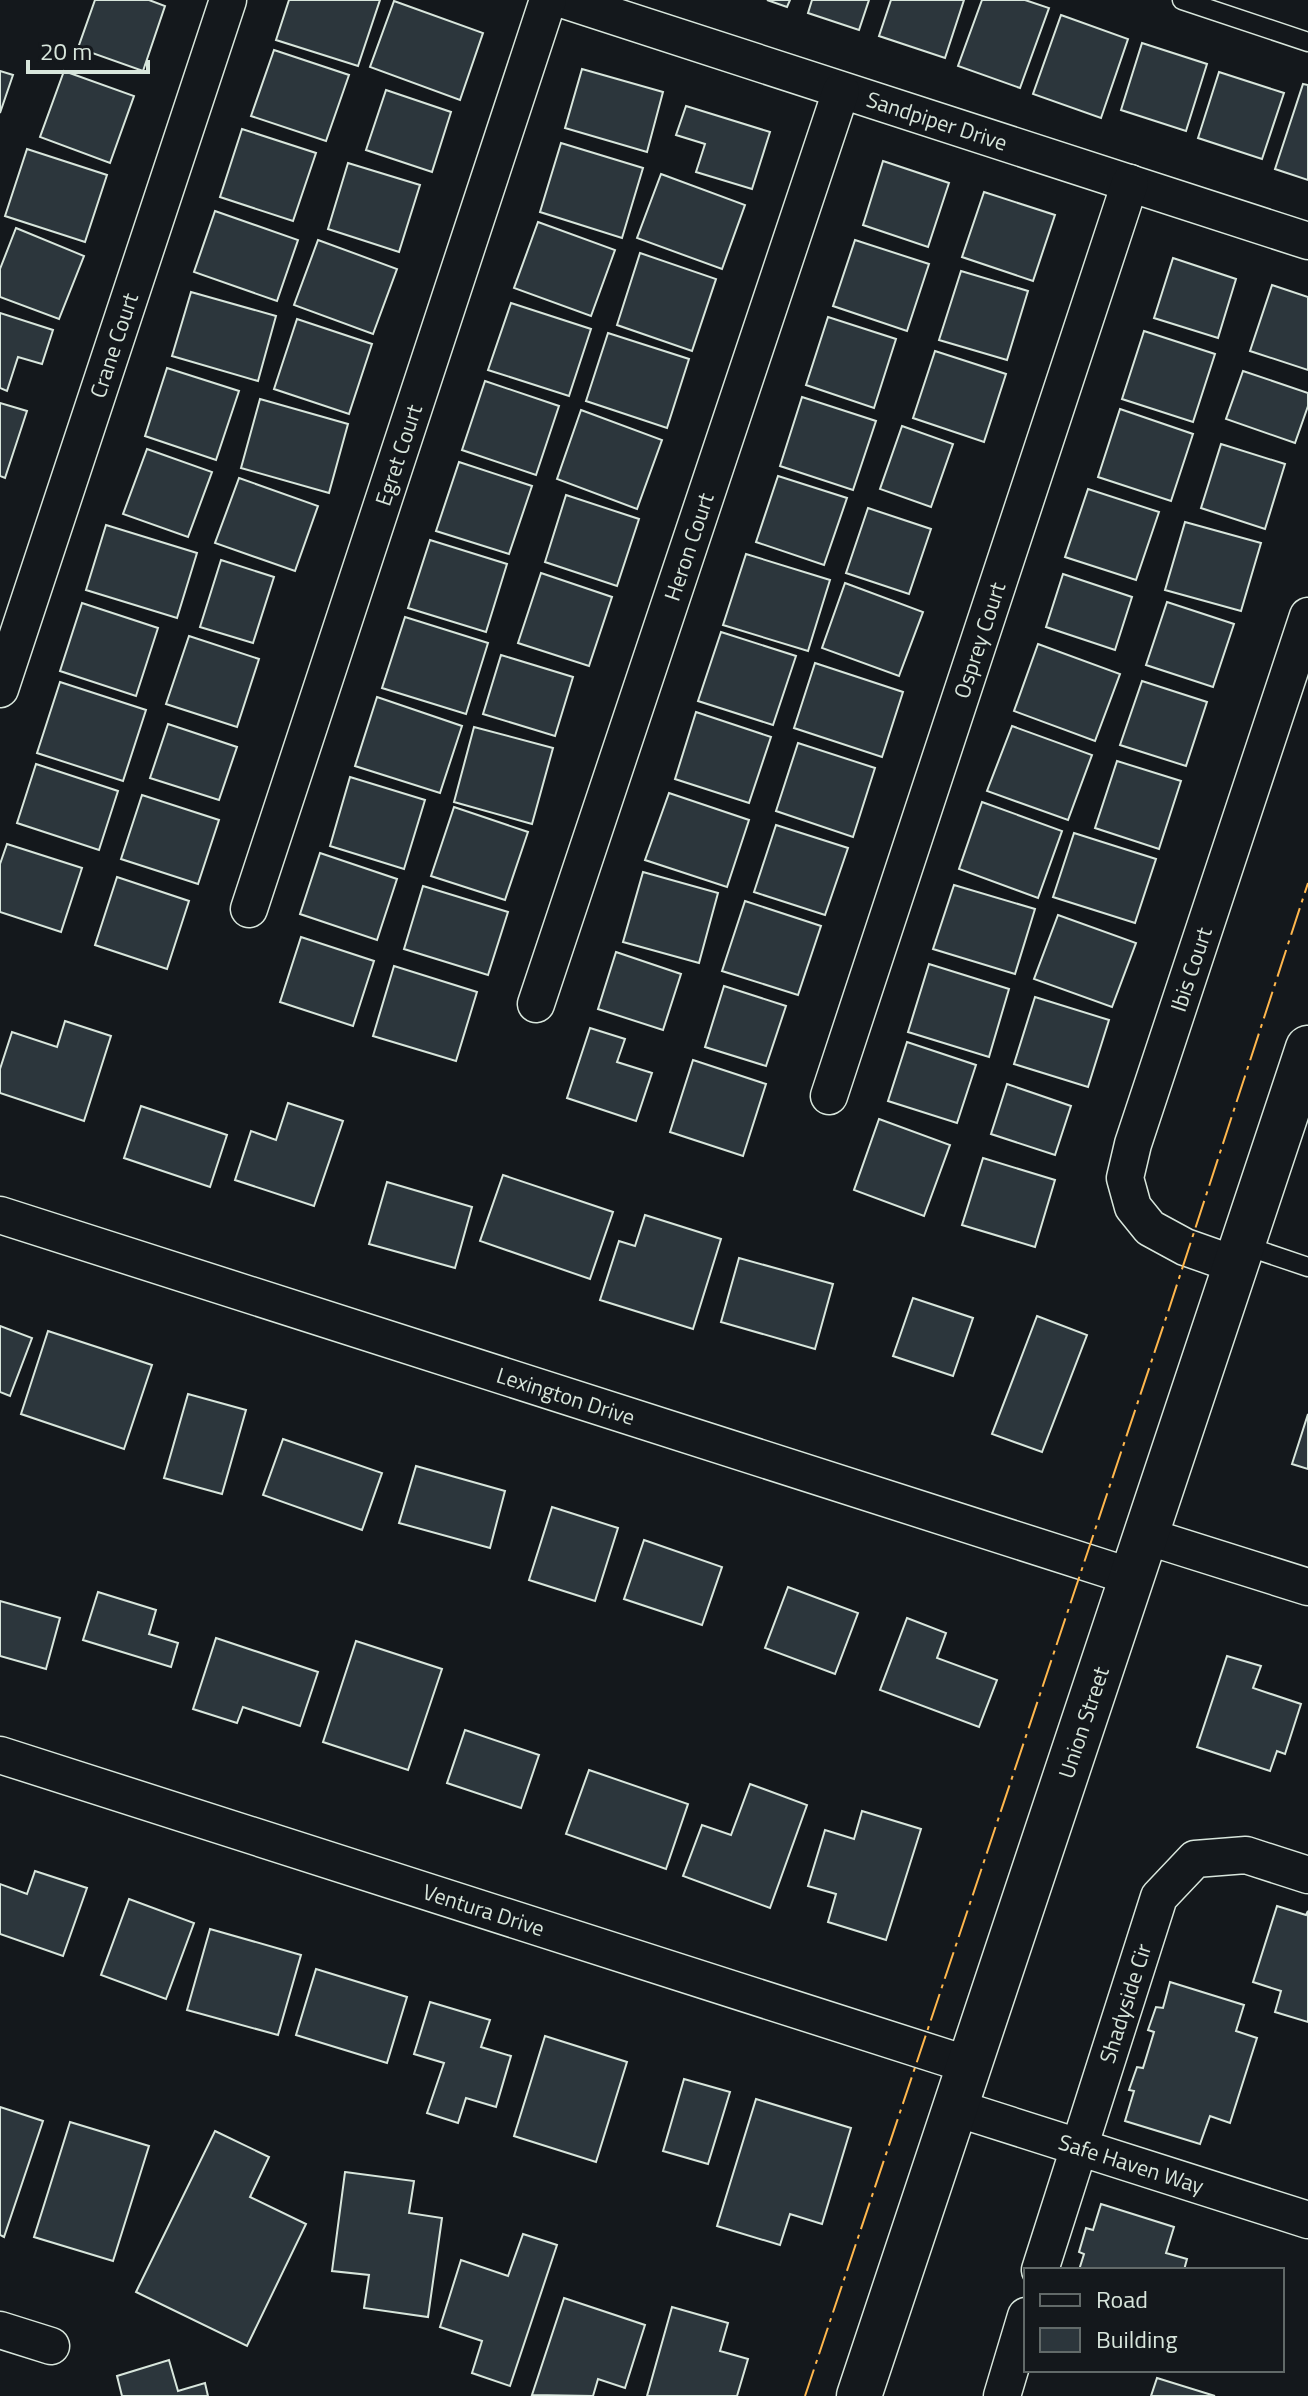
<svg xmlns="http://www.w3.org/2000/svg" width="1308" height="2396" viewBox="0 0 1308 2396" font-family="'Titillium Web',sans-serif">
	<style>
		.building { fill: #2c363c; stroke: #d8e6dc; stroke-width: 2 }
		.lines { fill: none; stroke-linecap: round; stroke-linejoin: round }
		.service-casing { stroke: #d8e6dc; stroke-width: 21 }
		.minor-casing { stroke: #d8e6dc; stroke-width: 39 }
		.tertiary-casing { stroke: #d8e6dc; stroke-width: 47 }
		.service { stroke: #14181c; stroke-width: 18 }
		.minor { stroke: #14181c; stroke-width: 36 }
		.tertiary { stroke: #14181c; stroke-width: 44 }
		.power { stroke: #ffb74d; stroke-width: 2; stroke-dasharray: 28 6 4 6; stroke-linecap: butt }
		.labels { text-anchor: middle; stroke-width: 6; stroke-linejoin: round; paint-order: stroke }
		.street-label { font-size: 22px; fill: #d8e6dc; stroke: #14181c }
	</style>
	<rect width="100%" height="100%" fill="#14181c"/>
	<g class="building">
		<path d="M95,0H149L165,6L143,71L78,48Z"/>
		<path d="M289,0H380L358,66L276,40Z"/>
		<path d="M767,0H790L787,7Z"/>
		<path d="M812,0H869L859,30L808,13Z"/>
		<path d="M891,0H964L945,58L879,36Z"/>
		<path d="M982,0H1025L1049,8L1020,88L958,66Z"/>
		<path d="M394,1L483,33L460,100L370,67Z"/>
		<path d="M1061,15L1128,39L1101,118L1033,94Z"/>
		<path d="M1142,43L1207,64L1186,131L1121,110Z"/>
		<path d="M274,50L349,75L326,141L251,116Z"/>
		<path d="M582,69L663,92L647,152L565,128Z"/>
		<path d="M0,71L13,75L0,113Z"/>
		<path d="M64,71L134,96L110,163L40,137Z"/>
		<path d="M1219,72L1284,93L1262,159L1198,138Z"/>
		<path d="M1303,84L1308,85V180L1275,169Z"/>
		<path d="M386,90L451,112L432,172L366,150Z"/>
		<path d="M686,106L770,132L752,189L696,172L705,144L676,135Z"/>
		<path d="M242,129L316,153L293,221L220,197Z"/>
		<path d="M561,143L643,168L622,238L540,212Z"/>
		<path d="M27,149L107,175L85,242L5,216Z"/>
		<path d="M883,161L949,183L928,247L863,225Z"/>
		<path d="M348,163L420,185L399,252L328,229Z"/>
		<path d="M661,174L745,205L722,269L637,238Z"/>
		<path d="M984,192L1055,215L1033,281L962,257Z"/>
		<path d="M215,211L298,240L277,301L194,272Z"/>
		<path d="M538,222L615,250L591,316L514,288Z"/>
		<path d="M16,228L84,256L59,319L0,297V269Z"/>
		<path d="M318,240L397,269L373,334L294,305Z"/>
		<path d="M855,240L929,264L907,331L833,306Z"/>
		<path d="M640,253L716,279L692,351L617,325Z"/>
		<path d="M1173,258L1236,279L1218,338L1154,318Z"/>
		<path d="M961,271L1028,291L1007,360L939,340Z"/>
		<path d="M1272,285L1308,297V370L1250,351Z"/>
		<path d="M191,292L276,316L258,381L172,356Z"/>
		<path d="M511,303L591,329L569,396L488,370Z"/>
		<path d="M0,313L53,330L42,364L18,357L7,391L0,388Z"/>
		<path d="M828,317L896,339L874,408L806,385Z"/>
		<path d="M297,319L372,344L349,414L274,389Z"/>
		<path d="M1144,331L1215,354L1193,422L1122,399Z"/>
		<path d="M608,333L689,359L667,428L586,401Z"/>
		<path d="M935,351L1006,374L984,442L913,418Z"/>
		<path d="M167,368L239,391L216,460L145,436Z"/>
		<path d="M1243,371L1308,393V406L1295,443L1226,419Z"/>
		<path d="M485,381L559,406L536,475L462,450Z"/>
		<path d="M802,397L876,421L853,490L780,466Z"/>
		<path d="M260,399L348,424L329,493L241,468Z"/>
		<path d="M0,403L27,411L5,478L0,476Z"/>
		<path d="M1120,409L1193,434L1171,501L1098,477Z"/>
		<path d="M581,410L662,440L637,509L557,479Z"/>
		<path d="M902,426L953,444L931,507L880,489Z"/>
		<path d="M1221,444L1285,464L1265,529L1201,508Z"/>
		<path d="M147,449L212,472L188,537L123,514Z"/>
		<path d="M459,462L532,486L509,554L436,531Z"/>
		<path d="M778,476L847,498L824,565L756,542Z"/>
		<path d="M239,478L318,506L295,571L215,543Z"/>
		<path d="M1088,489L1159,512L1136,580L1065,557Z"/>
		<path d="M566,495L639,519L617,586L545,562Z"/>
		<path d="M868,508L931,529L909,594L846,573Z"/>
		<path d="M1185,522L1261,543L1241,611L1165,590Z"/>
		<path d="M106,525L197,553L177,618L86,590Z"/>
		<path d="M430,540L507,564L486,632L408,608Z"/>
		<path d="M746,554L830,580L808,651L723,625Z"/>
		<path d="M221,560L274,577L253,643L200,627Z"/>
		<path d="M541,573L612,597L589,666L518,643Z"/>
		<path d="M1063,574L1132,597L1115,650L1046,627Z"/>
		<path d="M845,583L923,612L899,676L822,648Z"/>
		<path d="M1167,602L1234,624L1213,687L1146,665Z"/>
		<path d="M82,603L158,628L136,696L60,671Z"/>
		<path d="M405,617L488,643L466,714L382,688Z"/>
		<path d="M721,632L796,656L773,725L698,701Z"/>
		<path d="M189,636L259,659L237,727L166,704Z"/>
		<path d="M1038,644L1120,674L1095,741L1014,711Z"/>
		<path d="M501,655L573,677L555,736L483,714Z"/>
		<path d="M815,663L903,692L882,757L794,728Z"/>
		<path d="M1142,681L1207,702L1186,766L1120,745Z"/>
		<path d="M60,682L146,710L123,781L37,753Z"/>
		<path d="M377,697L462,726L440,793L355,766Z"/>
		<path d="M696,712L771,737L749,803L675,779Z"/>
		<path d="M168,724L237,747L219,800L150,778Z"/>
		<path d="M1012,726L1092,755L1068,820L987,791Z"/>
		<path d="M474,727L553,748L532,824L454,802Z"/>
		<path d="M798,743L875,768L853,837L776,811Z"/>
		<path d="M1117,761L1181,781L1159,849L1095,828Z"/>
		<path d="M36,764L118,791L99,850L17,823Z"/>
		<path d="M350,777L425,800L404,869L330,846Z"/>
		<path d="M669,793L749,820L727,887L645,860Z"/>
		<path d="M142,795L219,820L198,884L121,859Z"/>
		<path d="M982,802L1062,831L1038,898L959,869Z"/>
		<path d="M454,807L528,832L505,900L431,876Z"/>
		<path d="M776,825L848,848L825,915L754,892Z"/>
		<path d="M1074,833L1156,859L1135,923L1053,897Z"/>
		<path d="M7,844L82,868L61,932L0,912V864Z"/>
		<path d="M320,853L397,879L377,940L300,914Z"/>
		<path d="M643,872L718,893L699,963L623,942Z"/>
		<path d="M117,877L189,901L167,969L95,945Z"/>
		<path d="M954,885L1035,909L1015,974L933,949Z"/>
		<path d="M423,886L508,912L488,975L404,949Z"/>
		<path d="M745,901L821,926L798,995L722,971Z"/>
		<path d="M1058,915L1136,943L1112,1007L1034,979Z"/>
		<path d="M301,937L374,961L353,1026L280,1002Z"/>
		<path d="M616,952L681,974L663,1030L598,1009Z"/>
		<path d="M929,964L1009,989L989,1057L908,1032Z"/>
		<path d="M394,966L477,992L456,1061L373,1036Z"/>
		<path d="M724,986L786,1006L766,1066L705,1047Z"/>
		<path d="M1035,997L1109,1020L1088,1087L1014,1064Z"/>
		<path d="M65,1021L111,1036L84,1121L0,1093V1069L12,1032L57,1047Z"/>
		<path d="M590,1028L625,1039L617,1062L652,1073L636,1121L567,1098Z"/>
		<path d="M907,1042L976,1065L957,1123L888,1101Z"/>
		<path d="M693,1060L766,1084L743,1156L670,1132Z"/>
		<path d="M1007,1084L1071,1106L1055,1155L991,1134Z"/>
		<path d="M288,1103L343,1121L314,1206L235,1180L251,1131L276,1140Z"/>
		<path d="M141,1106L227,1135L210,1187L124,1158Z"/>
		<path d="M879,1119L950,1145L924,1216L854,1190Z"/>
		<path d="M983,1158L1055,1180L1035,1247L962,1225Z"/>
		<path d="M503,1175L613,1212L590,1279L480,1241Z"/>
		<path d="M387,1182L472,1207L455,1268L369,1244Z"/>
		<path d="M645,1215L721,1239L693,1329L600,1300L619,1241L635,1246Z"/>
		<path d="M739,1258L833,1284L815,1349L721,1322Z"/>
		<path d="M913,1298L973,1318L953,1376L893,1356Z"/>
		<path d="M1037,1316L1087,1335L1042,1452L992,1434Z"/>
		<path d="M0,1326L32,1338L10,1396L0,1392Z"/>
		<path d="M48,1331L152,1365L124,1449L21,1414Z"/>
		<path d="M188,1394L246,1410L222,1494L164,1478Z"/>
		<path d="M1308,1414V1469L1292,1464Z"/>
		<path d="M283,1439L382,1473L362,1530L263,1495Z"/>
		<path d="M416,1466L505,1491L490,1548L399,1523Z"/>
		<path d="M552,1507L618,1528L595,1601L529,1580Z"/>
		<path d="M644,1540L722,1567L702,1625L624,1599Z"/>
		<path d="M788,1587L858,1613L835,1674L765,1648Z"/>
		<path d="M98,1592L156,1610L149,1634L178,1643L171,1667L83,1640Z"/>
		<path d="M0,1601L60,1618L46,1669L0,1656Z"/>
		<path d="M907,1618L946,1633L937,1658L997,1680L979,1727L880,1690Z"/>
		<path d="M216,1638L318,1672L300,1726L243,1707L237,1723L193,1709Z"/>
		<path d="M356,1641L442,1669L408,1770L323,1742Z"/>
		<path d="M1227,1656L1261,1666L1253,1688L1301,1704L1285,1754L1277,1751L1270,1771L1197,1747Z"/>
		<path d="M465,1730L539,1755L521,1808L447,1783Z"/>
		<path d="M589,1770L688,1804L666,1869L566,1834Z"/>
		<path d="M750,1784L807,1805L770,1908L683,1876L702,1825L731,1835Z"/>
		<path d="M862,1811L921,1829L886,1940L828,1922L836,1894L808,1886L825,1830L854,1839Z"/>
		<path d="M35,1871L87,1888L63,1956L0,1934V1884L27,1894Z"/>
		<path d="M129,1899L194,1923L166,1999L101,1975Z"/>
		<path d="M1277,1906L1306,1915L1308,1911V2022L1275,2012L1281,1991L1253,1982Z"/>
		<path d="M210,1929L301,1955L278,2035L187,2010Z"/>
		<path d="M316,1969L407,1997L387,2063L296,2035Z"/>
		<path d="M1170,1982L1244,2005L1236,2031L1257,2038L1230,2123L1210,2116L1200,2144L1125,2121L1134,2091L1129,2090L1137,2067L1143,2068L1154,2032L1148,2030L1156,2007L1163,2008Z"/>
		<path d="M430,2002L490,2020L481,2047L511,2056L496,2107L466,2098L458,2123L427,2113L444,2063L414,2054Z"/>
		<path d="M545,2036L627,2062L596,2162L514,2136Z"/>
		<path d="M684,2079L730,2092L708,2164L663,2151Z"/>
		<path d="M756,2099L851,2128L822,2224L790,2214L780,2245L717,2226Z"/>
		<path d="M0,2107L43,2121L4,2237L0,2235Z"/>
		<path d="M70,2122L149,2146L113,2261L34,2237Z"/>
		<path d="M215,2131L269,2157L250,2197L306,2224L247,2346L136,2292Z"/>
		<path d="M345,2172L414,2181L409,2213L442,2218L428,2317L364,2308L369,2275L332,2271Z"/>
		<path d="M1101,2204L1174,2227L1166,2253L1187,2259L1184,2270H1079L1084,2254L1079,2252L1086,2228L1093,2230Z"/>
		<path d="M523,2234L557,2245L510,2386L472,2373L482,2341L440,2327L461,2260L508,2276Z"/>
		<path d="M564,2298L645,2325L625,2388L598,2379L593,2396L532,2395Z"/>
		<path d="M672,2307L728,2323L720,2351L748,2359L737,2396H647Z"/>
		<path d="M169,2360L178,2391L205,2383L208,2396H122L117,2376Z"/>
		<path d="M1157,2378L1215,2396H1151Z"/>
	</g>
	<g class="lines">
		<defs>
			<g id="service">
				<path d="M1182,0L1308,42"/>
				<path d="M1243,1245L1308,1267"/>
			</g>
			<g id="minor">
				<path id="s1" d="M564,0L1308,241"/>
				<path id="s2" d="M0,689L228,0"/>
				<path id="s3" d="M249,909L548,0"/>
				<path id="s4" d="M536,1004L841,91"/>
				<path id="s5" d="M829,1096L1130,183"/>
				<path id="s6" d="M0,1215L1132,1577"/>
				<path id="s7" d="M1236,1265L1185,1247L1150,1228L1133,1207L1125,1178L1133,1144L1308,616"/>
				<path d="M1146,1536L1308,1587"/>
				<path id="s8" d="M0,1755L969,2065"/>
				<path id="s9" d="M956,2108L1308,2220"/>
				<path id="s10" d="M1040,2270L1159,1897L1195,1859L1246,1855L1308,1875"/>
				<path d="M0,2330L51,2346"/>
				<path d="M1002,2396L1026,2316"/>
			</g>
			<g id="tertiary">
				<path id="s11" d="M859,2396L1308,1048"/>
			</g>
		</defs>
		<use href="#service" class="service-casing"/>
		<use href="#minor" class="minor-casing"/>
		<use href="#tertiary" class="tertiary-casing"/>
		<use href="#service" class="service"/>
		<use href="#minor" class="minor"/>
		<use href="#tertiary" class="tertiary"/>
		<path class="power" d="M805,2396L1168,1312L1308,883"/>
	</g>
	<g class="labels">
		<g class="street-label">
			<text dy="8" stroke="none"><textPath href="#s1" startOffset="392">Sandpiper Drive</textPath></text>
			<text dy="8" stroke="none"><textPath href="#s2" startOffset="362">Crane Court</textPath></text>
			<text dy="8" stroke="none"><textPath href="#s3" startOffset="478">Egret Court</textPath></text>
			<text dy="8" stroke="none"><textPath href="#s4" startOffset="482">Heron Court</textPath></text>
			<text dy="8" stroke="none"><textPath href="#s5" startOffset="480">Osprey Court</textPath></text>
			<text dy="8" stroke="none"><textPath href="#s7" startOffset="370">Ibis Court</textPath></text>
			<text dy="8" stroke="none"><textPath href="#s6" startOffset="594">Lexington Drive</textPath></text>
			<text dy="8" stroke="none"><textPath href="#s11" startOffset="710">Union Street</textPath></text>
			<text dy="8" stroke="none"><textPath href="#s8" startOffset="508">Ventura Drive</textPath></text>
			<text dy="8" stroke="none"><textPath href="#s10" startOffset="280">Shadyside Cir</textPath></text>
			<text dy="8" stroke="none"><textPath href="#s9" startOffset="184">Safe Haven Way</textPath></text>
		</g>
	</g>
	<rect x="1024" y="2268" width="260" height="104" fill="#14181c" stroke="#626a69" stroke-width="2"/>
	<rect x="1040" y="2294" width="40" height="12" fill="#14181c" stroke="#626a69" stroke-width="2"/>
	<text x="1096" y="2308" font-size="24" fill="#d8e6dc">Road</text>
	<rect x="1040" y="2328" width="40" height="24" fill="#2c363c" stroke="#626a69" stroke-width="2"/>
	<text x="1096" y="2348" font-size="24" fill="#d8e6dc">Building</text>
	<path d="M28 60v12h120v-12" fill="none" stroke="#d8e6dc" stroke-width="4"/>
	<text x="40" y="60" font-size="24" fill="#d8e6dc" stroke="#14181c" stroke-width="6" paint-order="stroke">20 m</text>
</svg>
